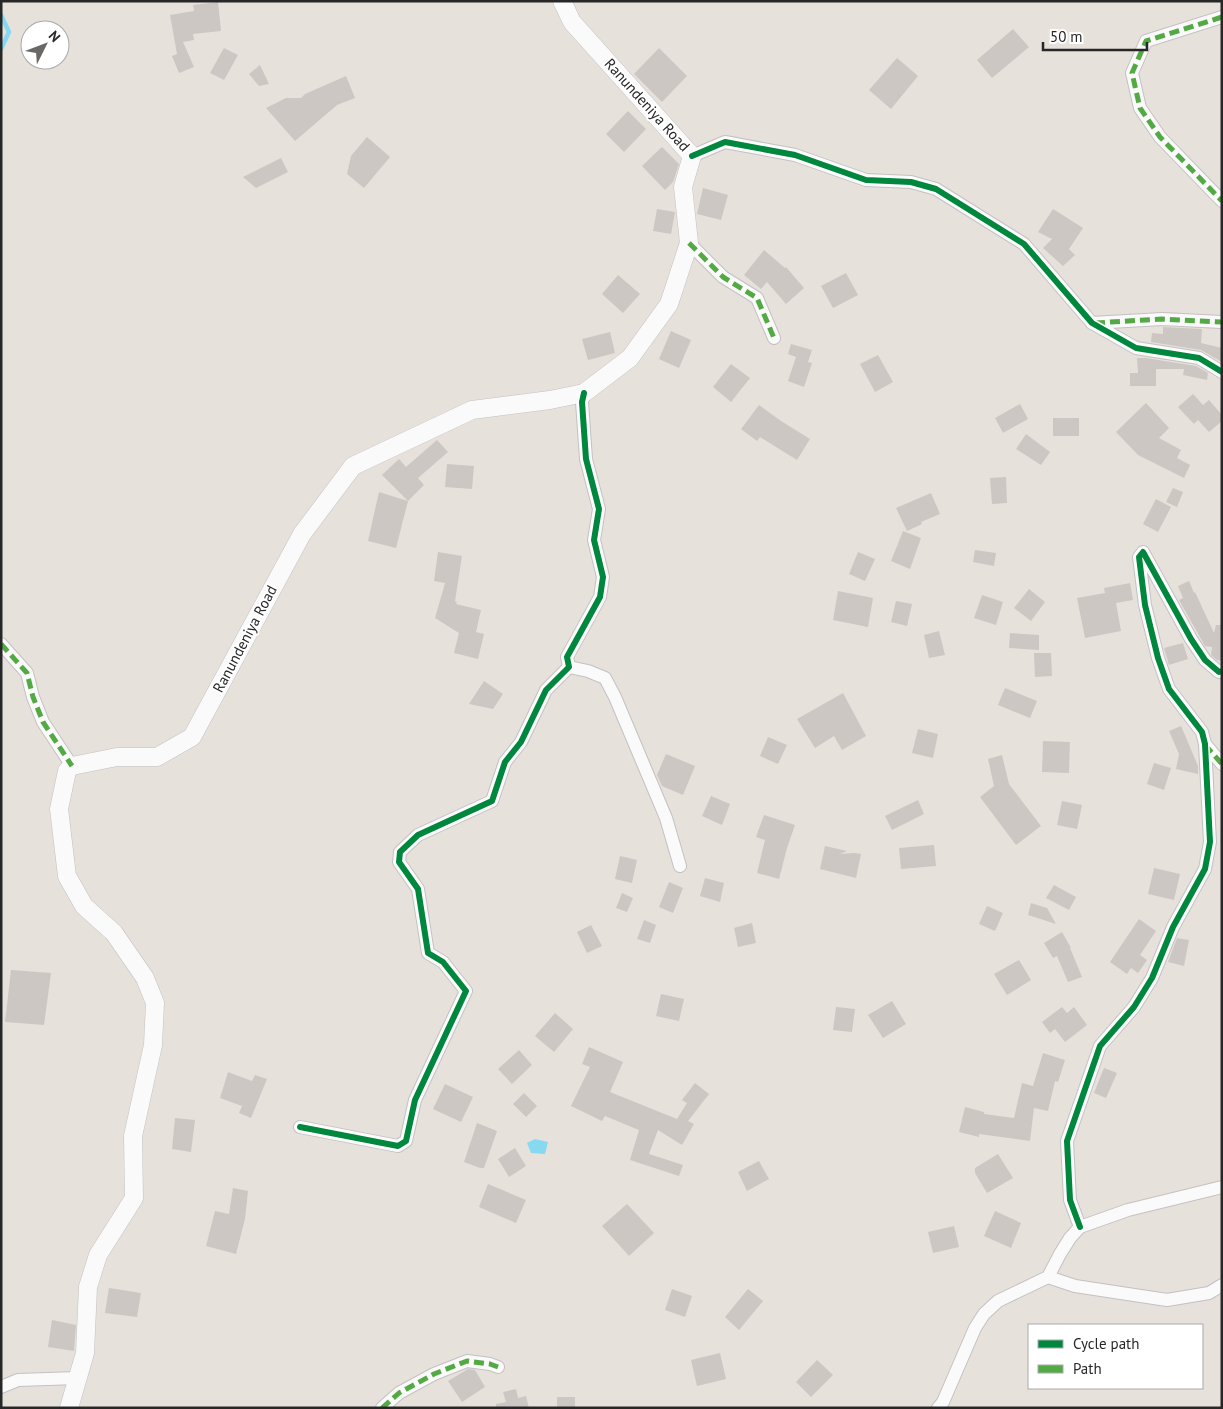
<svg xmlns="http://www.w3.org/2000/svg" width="1223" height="1409" viewBox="0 0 1223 1409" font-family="'PT Sans',sans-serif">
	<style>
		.water { fill: #86d9f1 }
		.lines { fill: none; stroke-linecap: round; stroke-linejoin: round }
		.stream { stroke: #86d9f1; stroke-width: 4.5 }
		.building { fill: #ccc7c3 }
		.minor-casing { stroke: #c3c1c3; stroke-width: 14 }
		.secondary-casing { stroke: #c3c1c3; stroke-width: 19 }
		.minor { stroke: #fbfafa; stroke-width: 12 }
		.secondary { stroke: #fbfafa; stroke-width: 18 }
		.quiet { stroke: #53aa44; stroke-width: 5; stroke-dasharray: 10 5; stroke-linecap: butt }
		.cycleway-casing { stroke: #fff; stroke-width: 9 }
		.cycleway { stroke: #00873e; stroke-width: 6 }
		.labels { text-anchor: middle; stroke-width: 4; stroke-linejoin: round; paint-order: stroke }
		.street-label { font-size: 15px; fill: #272727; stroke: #fff }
	</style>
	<rect width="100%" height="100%" fill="#e7e1db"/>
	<path class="water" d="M535,1139L548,1142L545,1154L531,1153L527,1143Z"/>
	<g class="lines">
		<path class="stream" d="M1,15L9,32L1,49"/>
	</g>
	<g class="building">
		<path d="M218,2L221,31L193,34L194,40L183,42L194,67L179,73L172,56L177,54L170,15L194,11L193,5Z"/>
		<path d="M1013,29L1029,47L992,78L977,60Z"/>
		<path d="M224,48L238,55L224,80L210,73Z"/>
		<path d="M659,48L687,76L662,102L634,74Z"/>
		<path d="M897,58L918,76L891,109L869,90Z"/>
		<path d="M260,65L269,84L259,86L249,74Z"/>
		<path d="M346,76L355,98L337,105L295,141L266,108L286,98H301L305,94Z"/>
		<path d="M628,111L646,129L624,152L606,134Z"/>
		<path d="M367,137L390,157L364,188L347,174L351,156Z"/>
		<path d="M662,147L679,164L673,182L665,190L642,166Z"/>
		<path d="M281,158L288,172L256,188L243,177Z"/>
		<path d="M703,188L728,195L721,220L697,214Z"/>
		<path d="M657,209L675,212L671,234L653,231Z"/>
		<path d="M1053,209L1083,228L1069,249L1075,255L1063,266L1043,248L1052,239L1038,232Z"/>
		<path d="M764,250L785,268L786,267L804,288L786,304L767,282L761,289L744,275Z"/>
		<path d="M846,273L858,295L833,308L821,286Z"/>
		<path d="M618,275L640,294L623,313L602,294Z"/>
		<path d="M1163,327L1202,329L1201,343L1222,348V362L1201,350L1151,342L1152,333L1163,334Z"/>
		<path d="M671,331L691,340L679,368L659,359Z"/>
		<path d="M610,332L615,353L588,360L582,339Z"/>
		<path d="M791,344L812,350L808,362L812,363L804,387L788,381L796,357L788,354Z"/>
		<path d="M878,355L893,382L875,392L860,364Z"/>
		<path d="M1137,358H1146L1196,366L1208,373L1207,380L1183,375L1184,369H1156V386H1130V373H1138Z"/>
		<path d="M731,364L750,378L731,402L713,387Z"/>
		<path d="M1193,394L1203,405L1209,400L1222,415V421L1209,432L1198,420L1194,424L1178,407Z"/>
		<path d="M1146,403L1169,428L1159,438L1181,450L1177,458L1190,465L1184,478L1138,455L1116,432Z"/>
		<path d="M1020,404L1028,419L1003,433L995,418Z"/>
		<path d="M759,405L781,421L810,439L797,460L760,437L757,441L741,429Z"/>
		<rect x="1053" y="418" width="26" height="18"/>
		<path d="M1026,434L1050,452L1041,465L1016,449Z"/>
		<path d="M437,440L448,452L418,478L424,485L408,501L382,475L399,459L406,467Z"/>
		<path d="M447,464L474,466L472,489L445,487Z"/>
		<path d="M1006,477L1007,503L992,504L990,478Z"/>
		<path d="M1173,488L1183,492L1177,507L1166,502Z"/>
		<path d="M379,492L408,501L396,548L368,541Z"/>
		<path d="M931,493L940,514L921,522L922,524L907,531L896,508Z"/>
		<path d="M1156,499L1171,507L1158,532L1143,524Z"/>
		<path d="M903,531L921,538L910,569L891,561Z"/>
		<path d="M975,550L996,553L994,566L973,562Z"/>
		<path d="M438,552L462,556L455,601L457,602L456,604L481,610L476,632L484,634L478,659L454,653L459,633L435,618L445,583L434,581Z"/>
		<path d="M858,552L875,559L865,581L849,574Z"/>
		<path d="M1189,581L1194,593L1195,592L1214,633L1216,625H1222V661L1217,660L1211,655L1212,647L1205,646L1179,600L1183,598L1178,586Z"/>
		<path d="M1130,583L1133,600L1116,603L1121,631L1085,638L1077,598L1105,593L1104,588Z"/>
		<path d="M1029,589L1045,602L1031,621L1014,608Z"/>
		<path d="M838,591L873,598L868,627L833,620Z"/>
		<path d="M982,595L1003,602L996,625L974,618Z"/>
		<path d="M896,601L912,604L907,626L891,622Z"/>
		<path d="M939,631L945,655L929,658L924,635Z"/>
		<path d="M1010,633L1039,635V650L1009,648Z"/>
		<path d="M1183,643L1188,659L1169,665L1164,648Z"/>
		<path d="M1034,653H1051L1052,676L1035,677Z"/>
		<path d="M484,681L503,694L493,709L469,704Z"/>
		<path d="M1005,688L1037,701L1030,718L998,705Z"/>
		<path d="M843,693L866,736L842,750L834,736L815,748L797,719Z"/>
		<path d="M1181,726L1198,766V774L1176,769L1179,754L1169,731Z"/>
		<path d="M918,729L938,734L933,758L912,753Z"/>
		<path d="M768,737L787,745L778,764L760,756Z"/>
		<path d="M1043,741L1070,742L1069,773L1042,772Z"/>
		<path d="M666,754L695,766L683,795L662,786L657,775Z"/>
		<path d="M1002,755L1009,784L1041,826L1016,845L980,797L994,786L988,759Z"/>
		<path d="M1154,763L1171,768L1164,790L1147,784Z"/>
		<path d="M711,796L730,804L722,825L702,816Z"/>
		<path d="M918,800L924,814L892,830L885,816Z"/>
		<path d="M1062,801L1082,805L1077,829L1057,825Z"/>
		<path d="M764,815L795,825L787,848L779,879L757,873L765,840L756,837Z"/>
		<path d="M934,845L936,866L901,869L899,848Z"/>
		<path d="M825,846L847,851L840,854L854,853L861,854L856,878L820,869Z"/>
		<path d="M620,856L637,860L632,883L615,879Z"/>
		<path d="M1154,868L1180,874L1174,900L1148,894Z"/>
		<path d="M705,878L724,883L720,902L700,896Z"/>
		<path d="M669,882L683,888L673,913L659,907Z"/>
		<path d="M1054,885L1076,897L1069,910L1046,898Z"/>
		<path d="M622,893L633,898L627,912L616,908Z"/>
		<path d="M1031,903L1047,908L1056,924L1028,915Z"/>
		<path d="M987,906L1003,913L995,931L979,924Z"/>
		<path d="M1139,919L1156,931L1140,955L1147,960L1138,973L1131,968L1127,974L1110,962Z"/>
		<path d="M644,920L656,925L650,943L637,939Z"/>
		<path d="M752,923L756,943L738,947L734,928Z"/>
		<path d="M591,925L602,946L587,953L577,932Z"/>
		<path d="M1062,932L1071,948H1070L1082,977L1068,982L1057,956L1053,958L1044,943Z"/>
		<path d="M1177,938L1189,940L1184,966L1168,962Z"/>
		<path d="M1019,960L1031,980L1007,995L994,974Z"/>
		<path d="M11,970L51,973L44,1025L5,1022Z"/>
		<path d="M661,994L684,999L679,1021L656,1016Z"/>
		<path d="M892,1001L906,1024L883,1038L868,1015Z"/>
		<path d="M836,1007L855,1009L852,1032L833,1030Z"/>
		<path d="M1062,1007L1067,1013L1074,1007L1087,1025L1065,1042L1055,1029L1050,1033L1042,1022Z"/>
		<path d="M555,1013L573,1029L554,1052L535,1036Z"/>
		<path d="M589,1047L623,1062L610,1092L677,1119L687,1103L682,1100L695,1083L709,1094L688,1121L694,1124L682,1145L658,1130L649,1154L683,1165L679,1176L630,1160L639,1130L605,1116L602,1121L571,1106L590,1067L582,1064Z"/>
		<path d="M519,1050L532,1065L512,1084L498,1069Z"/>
		<path d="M1043,1053L1065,1060L1058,1082L1055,1081L1048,1111L1034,1108L1030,1141L979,1134V1137L959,1132L965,1107L984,1112V1114L1014,1118L1022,1083L1033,1086Z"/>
		<path d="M1104,1068L1117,1073L1106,1098L1094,1093Z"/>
		<path d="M228,1072L252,1081L255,1075L267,1079L251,1118L239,1113L242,1106L220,1098Z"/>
		<path d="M445,1084L473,1097L461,1122L433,1109Z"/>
		<path d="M524,1093L537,1106L526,1117L513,1104Z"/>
		<path d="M175,1118L195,1120L191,1152L172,1149Z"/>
		<path d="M477,1123L497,1131L484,1168H480L464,1162Z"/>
		<path d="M515,1148L526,1166L509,1177L498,1159Z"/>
		<path d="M998,1154L1013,1178L987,1193L975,1173V1168Z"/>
		<path d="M759,1161L769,1179L747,1191L738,1172Z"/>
		<path d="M488,1184L526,1200L516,1223L479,1207Z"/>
		<path d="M233,1188L248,1191L245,1219L236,1254L206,1246L215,1211L229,1214Z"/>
		<path d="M627,1204L654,1233L629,1256L602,1226Z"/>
		<path d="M995,1211L1021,1223L1011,1248L984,1236Z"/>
		<path d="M954,1226L959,1247L933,1253L928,1232Z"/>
		<path d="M109,1288L141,1293L137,1317L105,1313Z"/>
		<path d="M672,1289L692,1296L685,1317L665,1310Z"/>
		<path d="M748,1289L763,1301L739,1330L725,1317Z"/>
		<path d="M52,1320L76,1325L74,1351L48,1347Z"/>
		<path d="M720,1353L726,1379L697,1386L691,1360Z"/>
		<path d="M817,1360L833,1375L811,1397L796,1382Z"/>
		<path d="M468,1369L475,1370L485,1387L462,1402L448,1381Z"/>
		<path d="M516,1389L518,1398L526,1396L529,1408H496V1404L506,1402L503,1392Z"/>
		<rect x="557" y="1397" width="18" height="11"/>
	</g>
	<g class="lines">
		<defs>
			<g id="minor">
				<path d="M1222,17L1146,41L1132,73L1140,108L1160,137L1222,201"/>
				<path d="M692,156L725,142L795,155L866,180L911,182L936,189L1024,244L1092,323L1136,348L1199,358L1222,372"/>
				<path d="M689,243L723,277L757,298L774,338"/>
				<path d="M1092,323L1162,319L1222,322"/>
				<path d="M1,644L27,673L33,697L43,722L72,766"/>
				<path d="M569,667L588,671L605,678L615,697L666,818L680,866"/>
				<path d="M1205,744L1222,764"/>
				<path d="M300,1127L398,1146L406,1141L415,1100L466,991L443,962L428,953L418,889L399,862L400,852L418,835L492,801L505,762L521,742L546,690L569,667L567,657L600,597L603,577L594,540L599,509L586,459L582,402L584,393"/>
				<path d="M1080,1227L1070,1200L1067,1141L1100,1046L1134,1007L1152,978L1173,927L1205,869L1210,842L1205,744L1202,732L1169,689L1158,658L1145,605L1139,557L1143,552L1191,639L1205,660L1219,672L1222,671"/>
				<path d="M1048,1277L1075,1286L1167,1300L1209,1293L1222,1285"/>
				<path d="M1,1387L18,1380L78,1378"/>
				<path d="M382,1408L399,1393L434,1374L467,1361L490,1364L498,1367"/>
				<path d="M938,1408L943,1402L975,1328L984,1314L998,1301L1048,1277L1060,1254L1070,1238L1080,1227L1128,1210L1222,1187"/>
			</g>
			<path id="secondary" d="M69,1408L85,1353L88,1287L98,1255L134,1198L133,1136L153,1045L155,1003L145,978L114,933L84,906L67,876L59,809L67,771L72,766L117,757H157L192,737L302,534L353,466L472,410L550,400L584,393L630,358L669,304L689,243L683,187L692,156L572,22L562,1"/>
		</defs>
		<use href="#minor" class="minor-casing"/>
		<use href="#secondary" class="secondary-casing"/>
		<use href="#minor" class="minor"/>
		<use href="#secondary" class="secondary"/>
		<g class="quiet">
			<path d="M1222,17L1146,41L1132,73L1140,108L1160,137L1222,201"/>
			<path d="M689,243L723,277L757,298L774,338"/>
			<path d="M1095,323L1162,319L1222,322"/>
			<path d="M1,644L27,673L33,697L43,722L72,766"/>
			<path d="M1205,745L1222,764"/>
			<path d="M382,1408L399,1393L434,1374L467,1361L490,1364L498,1367"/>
		</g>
		<defs>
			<g id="cycleway">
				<path d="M692,156L725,142L795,155L866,180L911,182L936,189L1024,244L1092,323L1136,348L1199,358L1222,372"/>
				<path d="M300,1127L398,1146L406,1141L415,1100L466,991L443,962L428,953L418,889L399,862L400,852L418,835L492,801L505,762L521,742L546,690L569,667L567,657L600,597L603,577L594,540L599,509L586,459L582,402L584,393"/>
				<path d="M1080,1227L1070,1200L1067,1141L1100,1046L1134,1007L1152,978L1173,927L1205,869L1210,842L1205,744L1202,732L1169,689L1158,658L1145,605L1139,557L1143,552L1191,639L1205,660L1219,672L1222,671"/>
			</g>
		</defs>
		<use href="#cycleway" class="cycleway-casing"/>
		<use href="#cycleway" class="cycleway"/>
	</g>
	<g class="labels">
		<g class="street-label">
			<text transform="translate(647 105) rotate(48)" y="5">Ranundeniya Road</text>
			<text transform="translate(245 639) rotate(-62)" y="5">Ranundeniya Road</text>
		</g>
	</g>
	<rect width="1223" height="1409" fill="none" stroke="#272727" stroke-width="5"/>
	<rect x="1028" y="1324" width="175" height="65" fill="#ffffff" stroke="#a9a9a9"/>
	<rect x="1038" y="1340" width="25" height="8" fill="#00873e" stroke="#a9a9a9"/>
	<text x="1073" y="1349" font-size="15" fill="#272727">Cycle path</text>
	<rect x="1038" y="1365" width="25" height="8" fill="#53aa44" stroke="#a9a9a9"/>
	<text x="1073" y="1374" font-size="15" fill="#272727">Path</text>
	<g transform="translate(45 45) rotate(48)"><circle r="24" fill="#ffffff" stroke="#a9a9a9"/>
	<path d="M0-4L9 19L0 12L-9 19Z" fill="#6a6866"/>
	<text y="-8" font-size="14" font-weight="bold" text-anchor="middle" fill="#272727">N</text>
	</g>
	<path d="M1043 42v8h104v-8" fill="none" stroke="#272727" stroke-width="2.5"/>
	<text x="1050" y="42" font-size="15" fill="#272727" stroke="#ffffff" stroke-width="4" paint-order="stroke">50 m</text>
</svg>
